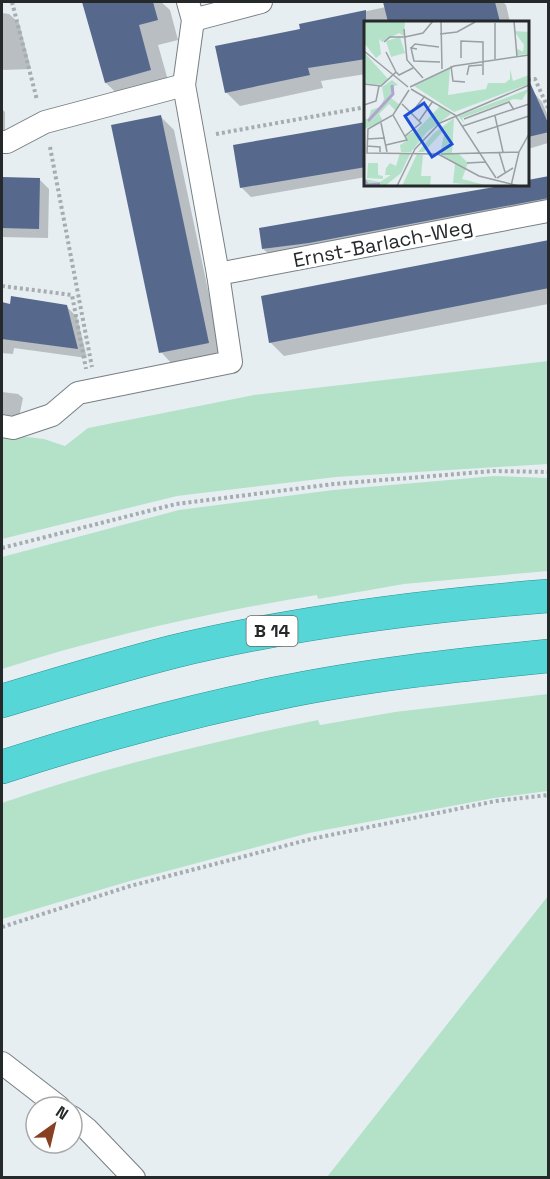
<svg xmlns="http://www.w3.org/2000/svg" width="550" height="1179" viewBox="0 0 550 1179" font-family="'Space Grotesk',sans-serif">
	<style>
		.green { fill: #b4e2c9 }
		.shadow { fill: #0003 }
		.building { fill: #57688d }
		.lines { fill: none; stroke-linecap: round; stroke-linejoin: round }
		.minor-casing { stroke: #787f83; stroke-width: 24 }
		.trunk-casing { stroke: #299293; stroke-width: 34 }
		.path { stroke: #a6acaf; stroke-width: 4; stroke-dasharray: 3 3; stroke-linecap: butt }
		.minor { stroke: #fff; stroke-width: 22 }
		.trunk { stroke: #56d6d6; stroke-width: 33 }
		.labels { text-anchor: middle; stroke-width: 6; stroke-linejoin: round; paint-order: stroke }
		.shield { fill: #fff; stroke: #67696a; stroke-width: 1.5 }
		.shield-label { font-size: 18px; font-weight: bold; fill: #26292a }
		.street-label { font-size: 20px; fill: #26292a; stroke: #fff }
		.inset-river { fill: none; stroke: #b1a4cf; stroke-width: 3 }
		.inset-road { fill: none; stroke: #999fa2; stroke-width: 1.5 }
		.view { fill: #1d4ed8; fill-opacity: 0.15; stroke: #1d4ed8; stroke-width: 3 }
		.inset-edge { fill: none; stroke: #26292a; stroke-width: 3 }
	</style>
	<rect width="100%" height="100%" fill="#e6eef2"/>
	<g class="green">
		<path d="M548,361V464L336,477L177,496L2,539V434L44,439L65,446L88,428L254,395Z"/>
		<path d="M495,476L548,478V571L404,584L318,599L317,595C210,612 105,636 2,669V557L179,510L333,490Z"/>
		<path d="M548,694V791L494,798L309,833L130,881L2,919V803C105,767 211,742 318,720L320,725L395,712Z"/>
		<path d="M548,896V1177H327Z"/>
	</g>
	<g class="shadow">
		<path d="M83,2H161L170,10L178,40L158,45L171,91L127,103L106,83Z"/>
		<path d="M390,2H503L506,5L510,22H366V74L321,81L323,88L240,106L226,92L302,30L301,25L386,7L384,3Z"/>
		<path d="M2,13L9,14L19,23L31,69L2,70Z"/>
		<path d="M533,92L542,102L548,116V143L528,149V93Z"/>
		<path d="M2,109L5,112V131H2Z"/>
		<path d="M161,117L174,130L222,356L174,366L161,352Z"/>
		<path d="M366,124V177L251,197L242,188L235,146Z"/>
		<path d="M548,177V203L268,253L263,249L528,184V182Z"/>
		<path d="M2,178L39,179L49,189L48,238L2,237Z"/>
		<path d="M548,242V304L284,356L270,342Z"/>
		<path d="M2,304L67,307L77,317L87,358L14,348L13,354L2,353Z"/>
		<path d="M2,392L18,394L23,398L19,417L2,414Z"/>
	</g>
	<g class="building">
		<path d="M82,2H153L158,20L139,25L151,70L105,83Z"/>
		<path d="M383,2H495L500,22H388Z"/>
		<path d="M366,10V59L308,68L310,75L225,93L215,46L300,29L299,24Z"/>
		<path d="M528,78L549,125V132L528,137Z"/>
		<path d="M161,115L209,343L159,353L111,125Z"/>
		<path d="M366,122V167L240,188L233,145Z"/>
		<path d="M549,176V198L309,243L262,249L259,228L512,184H528V180Z"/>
		<path d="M2,177L40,178L39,229L2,228Z"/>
		<path d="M549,240V288L269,343L261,296Z"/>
		<path d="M11,296L67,305L78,349L2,339V302L10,304Z"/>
	</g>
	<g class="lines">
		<defs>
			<g id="minor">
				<path d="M193,20L261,2"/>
				<path d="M2,142H7L45,122L184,85"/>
				<path d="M218,274L548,211"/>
				<path d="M2,426L13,428L52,415L78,393L231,362L218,274L184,85L193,20L188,2"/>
				<path d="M2,1063L59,1107"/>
				<path d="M72,1117L87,1129L134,1178"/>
			</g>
			<g id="trunk">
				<path d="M2,701C58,684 114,667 172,652C295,622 422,606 548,596"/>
				<path d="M2,767C91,738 182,713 274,694C364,675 457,665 548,656"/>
			</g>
		</defs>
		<use href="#minor" class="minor-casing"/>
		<use href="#trunk" class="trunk-casing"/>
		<g class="path">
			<path d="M12,2L37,100"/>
			<path d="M528,80L535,79L548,108"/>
			<path d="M216,134L366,107"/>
			<path d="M50,147L92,367"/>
			<path d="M2,286L72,295L86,369"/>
			<path d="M2,548L176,504L334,484L494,471L548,472"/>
			<path d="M2,927L130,886L311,839L496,801L548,795"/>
		</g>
		<use href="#minor" class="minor"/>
		<use href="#trunk" class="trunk"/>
	</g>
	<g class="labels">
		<rect class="shield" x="246.5" y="616" width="51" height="30" rx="4.5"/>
		<g class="shield-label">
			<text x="272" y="637">B 14</text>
		</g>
		<g class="street-label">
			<text transform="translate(383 243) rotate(-11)" y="7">Ernst-Barlach-Weg</text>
		</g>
	</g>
	<g transform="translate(364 21)">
		<rect width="165" height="165" fill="#e6eef2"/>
		<path d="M0,0H41L40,15L35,12L18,21L15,18L17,33L12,37L0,22ZM150,10L165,11V33L153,34L152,27L159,31L160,24ZM36,16L41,32L27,36L22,20ZM0,31L24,58L18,64L0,62ZM86,47L84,74L122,68L124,62H141L146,58V48L149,60L165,54V63L90,91L50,65ZM28,59L34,64L30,65L27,77L36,84L32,90L25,83L15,93L19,100L0,108V95L4,100L7,89L16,86L20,78L18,66ZM165,68L158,79L150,78L98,97L101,103L94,95ZM76,85L87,93L63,111L47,131H37L36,124L44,119L41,115L53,109ZM90,97L88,132L95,133L104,142L98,158L125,165L89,162L91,143L76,134L81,108L60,131H54L69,113ZM36,132L46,133L37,152L21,165H1V158L16,161L27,154H21L22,147L26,142L32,145ZM53,133L59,134L57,155H67L66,165H38ZM4,142H14V154L19,155V158L3,157Z" fill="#b4e2c9"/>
		<path class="inset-river" d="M4,100L29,73L28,64M0,159L4,164L16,163"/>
		<path class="inset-road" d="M77,0L78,48M150,0L153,36M40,8L43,39L59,57M76,13L93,11L111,1M41,16L59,12L69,0M20,21L26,16H41M47,27L51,23L75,26M53,28L47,27L50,40L76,41M0,30L44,66M97,37V20L119,21V54M131,38V2M87,45L89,60L101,61M32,51L35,54L49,47M103,54L105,45L118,44M0,63L17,65L32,51L22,31M46,66L90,45L165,34M47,68L91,94L132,157M45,69L29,94L4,108L3,132L74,133L115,155L155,165M38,83L57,102L41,115M0,84L12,80L15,65M48,91L61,75M131,95L139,131M100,98L145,81L150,89M55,100L69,80M17,102L23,131M99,105L165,83M113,112L165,95M3,118L21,117M22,124L43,119L29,94M3,125L16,126V131M135,131L141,151M77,133L155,131M103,142L122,141M133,157L149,147M33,165L51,128L76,102L165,64M147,165L155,131L165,113"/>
		<path class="view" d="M60,82L88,123L68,136L41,95Z"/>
		<rect width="165" height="165" class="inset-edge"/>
	</g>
	<rect width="550" height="1179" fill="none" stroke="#26292a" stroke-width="6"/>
	<g transform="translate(54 1125) rotate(34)"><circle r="28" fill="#ffffff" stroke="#a8a9aa" stroke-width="1.5"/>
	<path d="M0-4.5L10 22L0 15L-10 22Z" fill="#884022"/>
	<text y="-9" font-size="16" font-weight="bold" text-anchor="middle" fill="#26292a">N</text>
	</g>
</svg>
